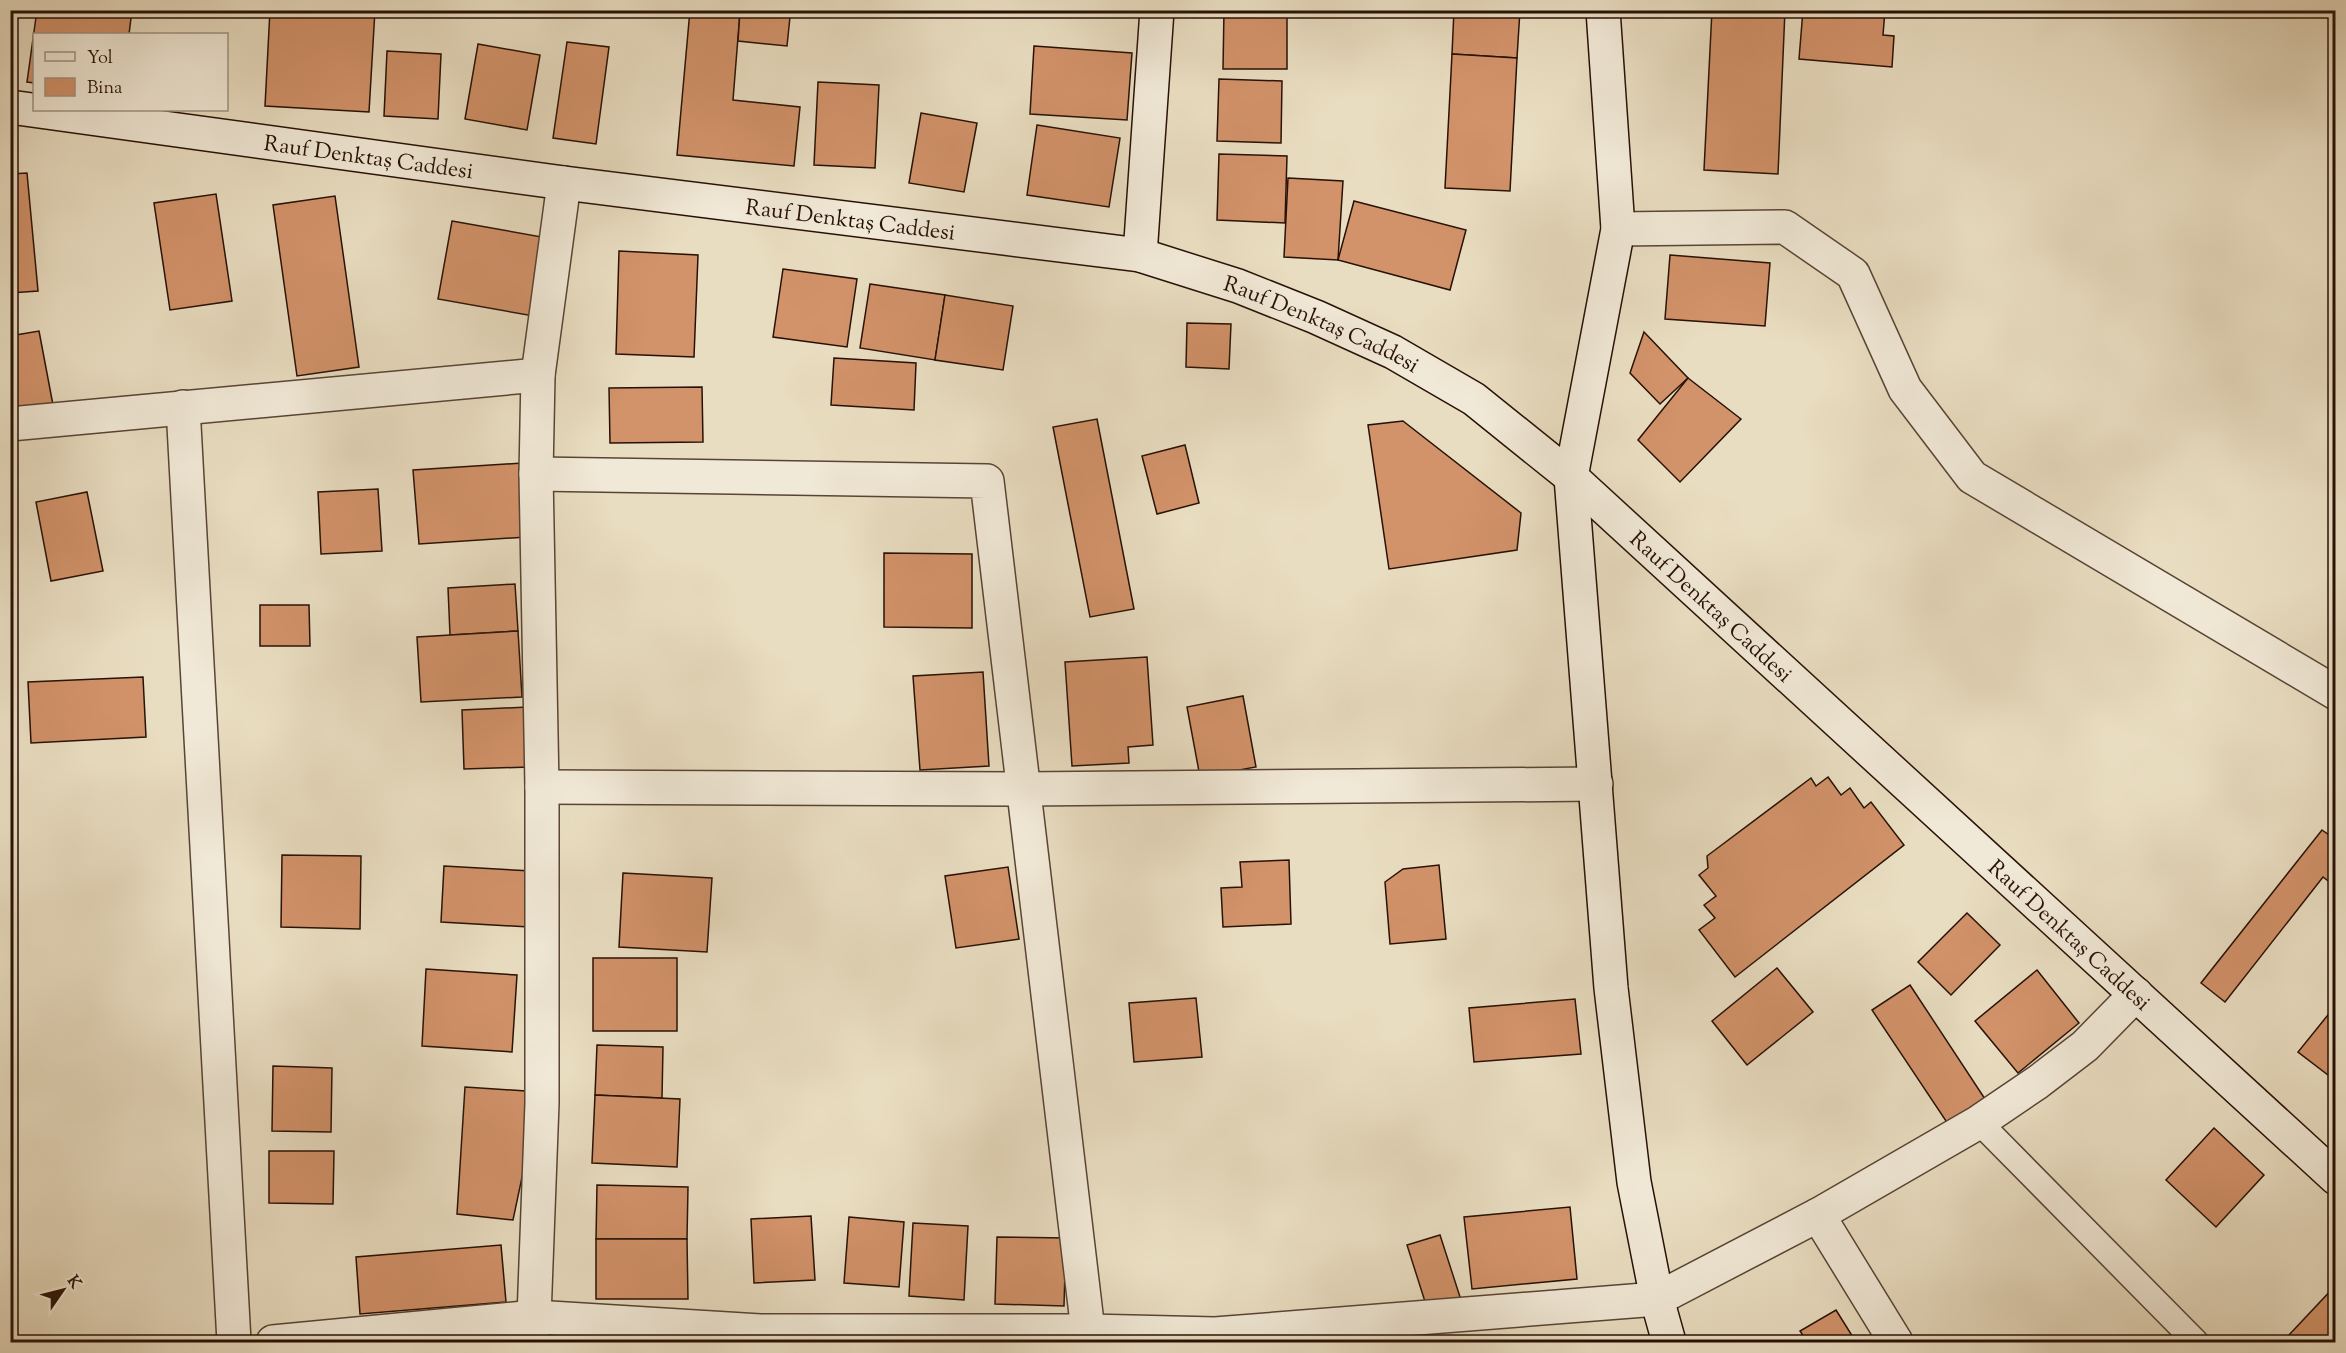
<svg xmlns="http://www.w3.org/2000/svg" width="2346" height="1353" viewBox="0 0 2346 1353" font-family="'Sorts Mill Goudy',serif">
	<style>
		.building { fill: #d2926a; stroke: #271106; stroke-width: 1.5 }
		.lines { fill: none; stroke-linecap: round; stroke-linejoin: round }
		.lane-casing { stroke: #584435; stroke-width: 27 }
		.street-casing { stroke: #584435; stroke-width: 36 }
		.secondary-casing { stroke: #271106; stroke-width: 36 }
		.lane { stroke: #f1e9d7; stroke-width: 24 }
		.street { stroke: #f1e9d7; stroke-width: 33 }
		.secondary { stroke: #f1e9d7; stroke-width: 33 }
		.labels { text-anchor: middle; stroke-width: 6; stroke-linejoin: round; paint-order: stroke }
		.street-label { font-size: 22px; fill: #271106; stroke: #f1e9d7 }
	</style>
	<rect width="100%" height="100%" fill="#e9ddc1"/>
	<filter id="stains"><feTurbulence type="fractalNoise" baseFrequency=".00333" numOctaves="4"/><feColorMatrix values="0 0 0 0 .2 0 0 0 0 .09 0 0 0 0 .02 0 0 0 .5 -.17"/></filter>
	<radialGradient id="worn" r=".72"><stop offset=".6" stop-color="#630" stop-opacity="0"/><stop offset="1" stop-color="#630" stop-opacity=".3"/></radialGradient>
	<g class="building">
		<path d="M10,10H20L10,43Z"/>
		<path d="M37,10H132L129,34H34V83L27,82Z"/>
		<path d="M270,10H375L369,112L265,106Z"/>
		<path d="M690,10L740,12L733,100L800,107L794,166L677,155Z"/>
		<path d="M1224,10H1287V69H1223Z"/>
		<path d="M1454,10H1520L1517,58L1452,54Z"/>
		<path d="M1712,10H1785L1778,174L1704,170Z"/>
		<path d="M1803,10H1885L1883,35L1894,36L1892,67L1799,59Z"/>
		<path d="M740,12L790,17L787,46L738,41Z"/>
		<path d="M567,42L609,47L596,144L553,138Z"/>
		<path d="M478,44L540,55L527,130L465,119Z"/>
		<path d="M1034,46L1132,53L1127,120L1030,114Z"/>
		<path d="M387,51L441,54L438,119L384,116Z"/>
		<path d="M1452,54L1517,58L1510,191L1445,188Z"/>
		<path d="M1219,79L1282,81L1281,143L1217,141Z"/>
		<path d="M818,82L879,85L875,168L814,165Z"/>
		<path d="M921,113L977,123L964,192L909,183Z"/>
		<path d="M1037,125L1120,138L1109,207L1027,195Z"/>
		<path d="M1219,154L1287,156L1285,223L1217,220Z"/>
		<path d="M27,173L38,291L10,293V174Z"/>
		<path d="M1288,178L1343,181L1338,260L1284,257Z"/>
		<path d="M216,194L232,301L170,310L154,203Z"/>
		<path d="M335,196L359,367L297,376L273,205Z"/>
		<path d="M1354,201L1466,230L1450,290L1338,260Z"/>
		<path d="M452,221L553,239L539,317L438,299Z"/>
		<path d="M619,251L698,255L694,357L616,354Z"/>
		<path d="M1670,255L1770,263L1765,326L1665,319Z"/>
		<path d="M783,269L857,279L847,347L773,337Z"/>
		<path d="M870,284L945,295L935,360L860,348Z"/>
		<path d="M945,295L1013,306L1003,370L935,360Z"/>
		<path d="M1187,323L1231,324L1229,369L1186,367Z"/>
		<path d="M39,331L53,405L10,413V336Z"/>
		<path d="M1644,332L1688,378L1660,404L1630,373Z"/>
		<path d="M834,358L916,363L914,410L831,405Z"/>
		<path d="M1688,378L1741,419L1680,482L1638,440Z"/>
		<path d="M702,387L703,442L610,443L609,388Z"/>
		<path d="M1097,419L1134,609L1090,617L1053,427Z"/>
		<path d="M1403,421L1521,513L1517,550L1389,569L1368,425Z"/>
		<path d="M1185,445L1199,503L1157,514L1142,456Z"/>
		<path d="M522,463L527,537L419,544L413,470Z"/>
		<path d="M378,489L382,551L321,554L318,492Z"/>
		<path d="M87,492L103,571L51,581L36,502Z"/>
		<path d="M884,553L972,554V628L884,627Z"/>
		<path d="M515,584L518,631L450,635L448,588Z"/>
		<path d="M260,605H309L310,646H260Z"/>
		<path d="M518,631L522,697L421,702L417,637Z"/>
		<path d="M1147,657L1153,745L1128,747L1129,763L1072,766L1065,662Z"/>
		<path d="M983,672L989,766L920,770L913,676Z"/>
		<path d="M143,677L146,737L31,743L28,682Z"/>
		<path d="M1243,696L1256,767L1200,777L1187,707Z"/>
		<path d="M527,707L529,767L464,769L462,710Z"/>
		<path d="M1828,777L1841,795L1850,788L1864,808L1871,802L1904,845L1735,977L1699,930L1715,918L1704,905L1716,896L1699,875L1708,868L1707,856L1811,778L1816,786Z"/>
		<path d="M2322,830L2336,840V887L2323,877L2225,1002L2201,983Z"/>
		<path d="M282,855L361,856L360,929L281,927Z"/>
		<path d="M1289,860L1291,924L1223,927L1221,888L1242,887L1240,862Z"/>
		<path d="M1439,865L1446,939L1390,944L1385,882L1403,869Z"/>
		<path d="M444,866L532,871L529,927L441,922Z"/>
		<path d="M1008,867L1019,939L956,948L945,876Z"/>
		<path d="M623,873L712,878L707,952L619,947Z"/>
		<path d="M1967,913L2000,945L1951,995L1918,962Z"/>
		<rect x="593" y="958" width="84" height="73"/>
		<path d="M1777,968L1813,1012L1747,1065L1712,1021Z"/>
		<path d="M426,969L517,975L512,1052L422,1046Z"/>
		<path d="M2037,970L2079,1023L2018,1073L1975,1021Z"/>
		<path d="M1910,985L1987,1102L1950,1127L1872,1010Z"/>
		<path d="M1196,998L1202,1057L1134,1062L1129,1003Z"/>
		<path d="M1575,999L1581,1054L1474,1062L1469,1008Z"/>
		<path d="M2336,1005V1065L2328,1075L2298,1052Z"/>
		<path d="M597,1045L663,1047L662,1098L595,1095Z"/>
		<path d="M273,1066L332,1068L331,1132L272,1131Z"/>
		<path d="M465,1087L540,1092L513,1220L457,1214Z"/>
		<path d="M595,1095L680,1099L677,1167L592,1163Z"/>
		<path d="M2214,1128L2264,1175L2216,1227L2166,1180Z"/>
		<path d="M269,1151H334L333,1204L269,1203Z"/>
		<path d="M597,1185L688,1187L687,1239H596Z"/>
		<path d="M1570,1207L1577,1279L1472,1289L1464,1217Z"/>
		<path d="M811,1216L815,1280L754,1283L751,1219Z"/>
		<path d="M849,1217L904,1222L899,1287L844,1283Z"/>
		<path d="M913,1223L968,1226L964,1300L909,1296Z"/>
		<path d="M1440,1235L1461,1300L1428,1311L1407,1245Z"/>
		<path d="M997,1237L1066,1238L1064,1306L995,1304Z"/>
		<path d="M596,1239H687L688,1299H596Z"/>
		<path d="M501,1245L506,1302L360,1314L356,1257Z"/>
		<path d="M2336,1285V1342H2297L2289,1335Z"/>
		<path d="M1836,1310L1856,1342H1802L1806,1340L1800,1331Z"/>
	</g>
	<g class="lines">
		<defs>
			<path id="lane" d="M1979,1122L2196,1342"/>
			<g id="street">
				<path d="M1618,229L1785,227L1853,274L1905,389L1972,477L2336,693"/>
				<path d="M183,407L234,1342"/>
				<path d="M10,424L538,375"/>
				<path d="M536,474L987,481L1088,1331"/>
				<path d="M542,787L1023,789L1596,784"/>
				<path d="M1818,1215L1896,1342"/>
				<path d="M273,1342L534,1317L760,1331H1088L1215,1334L1657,1299L1818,1215L1979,1122L2038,1082L2085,1046L2136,994"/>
				<path d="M530,1342L534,1317L542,1103V787L536,474L538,375L564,183"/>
			</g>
			<g id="secondary">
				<path d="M1603,10L1618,229L1571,477L1611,988L1634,1182L1657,1299L1669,1342"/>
				<path id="s1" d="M10,107L564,183L1140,255L1238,286L1316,317L1393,352L1474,399L1571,477L2336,1178"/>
				<path d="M1140,255L1157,10"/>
			</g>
		</defs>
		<use href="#lane" class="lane-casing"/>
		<use href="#street" class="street-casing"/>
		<use href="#secondary" class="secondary-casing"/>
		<use href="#lane" class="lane"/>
		<use href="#street" class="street"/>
		<use href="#secondary" class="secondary"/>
	</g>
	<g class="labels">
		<g class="street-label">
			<text dy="8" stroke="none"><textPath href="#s1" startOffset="362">Rauf Denktaş Caddesi</textPath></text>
			<text dy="8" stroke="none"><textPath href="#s1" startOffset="848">Rauf Denktaş Caddesi</textPath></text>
			<text dy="8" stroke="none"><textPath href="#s1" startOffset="1334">Rauf Denktaş Caddesi</textPath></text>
			<text dy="8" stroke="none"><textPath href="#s1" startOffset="1820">Rauf Denktaş Caddesi</textPath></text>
			<text dy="8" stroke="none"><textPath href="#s1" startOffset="2306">Rauf Denktaş Caddesi</textPath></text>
		</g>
	</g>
	<rect width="2346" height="1353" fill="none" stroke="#e9ddc1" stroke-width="36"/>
	<rect x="12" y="12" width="2322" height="1329" fill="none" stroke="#271106" stroke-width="3"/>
	<rect x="18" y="18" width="2310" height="1317" fill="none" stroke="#271106" stroke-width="1.5"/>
	<rect x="33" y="33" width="195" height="78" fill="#f1e9d7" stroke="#a09383" stroke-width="1.5"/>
	<rect x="45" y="52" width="30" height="9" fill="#f1e9d7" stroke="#a09383" stroke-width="1.5"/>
	<text x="87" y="63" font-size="18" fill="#271106">Yol</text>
	<rect x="45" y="78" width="30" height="18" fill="#d2926a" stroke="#a09383" stroke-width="1.5"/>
	<text x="87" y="93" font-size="18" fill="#271106">Bina</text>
	<g transform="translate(63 1290) rotate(55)" stroke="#f1e9d7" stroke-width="4.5" paint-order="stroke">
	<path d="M0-4.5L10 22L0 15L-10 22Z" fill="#271106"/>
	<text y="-9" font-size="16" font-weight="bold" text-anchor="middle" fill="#271106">K</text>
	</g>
	<rect width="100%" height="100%" filter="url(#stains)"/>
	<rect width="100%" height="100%" fill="url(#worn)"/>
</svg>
